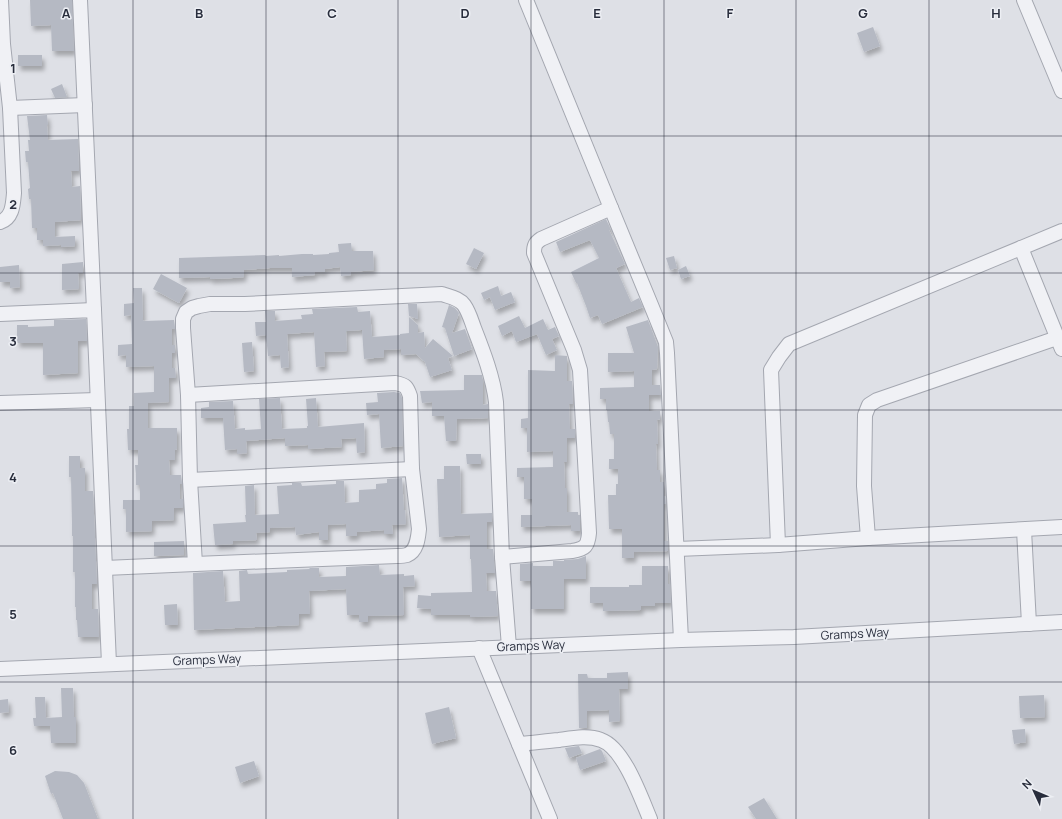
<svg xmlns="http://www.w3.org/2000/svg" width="1062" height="819" viewBox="0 0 1062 819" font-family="Manrope,sans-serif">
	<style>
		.building { fill: #b5b9c3; filter: url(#shadow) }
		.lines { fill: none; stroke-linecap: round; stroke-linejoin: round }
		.minor-casing { stroke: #a4a7b0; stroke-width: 16 }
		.minor { stroke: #f0f1f5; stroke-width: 14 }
		.grid { fill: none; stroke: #282d3c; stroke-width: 1; stroke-opacity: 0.55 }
		.labels { text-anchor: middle; stroke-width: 3; stroke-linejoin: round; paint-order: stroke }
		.street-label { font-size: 12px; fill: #282d3c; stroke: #edeff4 }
		.grid-label { font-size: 13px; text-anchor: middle; font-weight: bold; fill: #282d3c; stroke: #edeff4; stroke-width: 3; stroke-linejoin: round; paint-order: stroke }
	</style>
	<defs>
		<filter id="shadow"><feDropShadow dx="2.5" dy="4.5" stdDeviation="2" flood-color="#0004"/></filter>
	</defs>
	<rect width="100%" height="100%" fill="#dee0e6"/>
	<g class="building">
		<path d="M30,0H72L74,51H52L51,25L31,26Z"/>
		<path d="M873,27L880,46L864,52L857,33Z"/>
		<rect x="18" y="55" width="24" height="11"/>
		<path d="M62,84L67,97L55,98L51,89Z"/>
		<path d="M47,115L48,125H47L48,140L78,139L79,171H71L72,187L80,186L81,220L55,222V237L75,236V246L61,247V245L43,246V240H37V228H32L31,199H29L28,189L30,188L28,162H26L25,151H29L28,140H30L27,116Z"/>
		<path d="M606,219L611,230H609L625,264L616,268L631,302L639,298L643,307L602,324L598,315L590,318L586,306L577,283H576L571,272L599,258L590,240L560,252L556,242Z"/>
		<path d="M351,243L352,251H373L374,270L351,272V275L341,276L340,267L325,269V272H314L315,275L292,277V268H270L244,270V277L233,278L210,279V277L179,278V258L265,255L266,256L279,255V256L302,254H313V255L329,254V253L339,252L338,244Z"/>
		<path d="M474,248L484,253L476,269L466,264Z"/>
		<path d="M674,256L677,268L670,270L666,258Z"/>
		<path d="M83,262V273H78L79,289L62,290V264Z"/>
		<path d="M19,265L20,287L10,288V282H0V267Z"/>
		<path d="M686,266L690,276L681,279L678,270Z"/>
		<path d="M161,274L187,288L179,303L153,289Z"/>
		<path d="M498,286L501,296L511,292L515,302L495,310L490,297L484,300L481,293Z"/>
		<path d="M133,288H142L143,320L144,321L174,320L175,329H172V345H175V353H172V368H175L176,378H169V402L148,403V428H177V449L175,450V460H169L170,475H181L182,484H180V499H183V508H174V520L152,521V531L126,532V509H123V500H140V485H136V474L135,465H138V450H128L127,429H129V406H134V393L154,392V366L126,367V355L118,356V345L132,344L131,315L124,316V304L134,303Z"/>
		<path d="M408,304H417L418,319L409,316Z"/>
		<path d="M449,305L455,308L459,313L452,333L465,329L472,349L454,356L445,328L442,327Z"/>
		<path d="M357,307L358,312L370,311L372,337L400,335V334L409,333V317L418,325V333L424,332L425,348L433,339L453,356L448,358L452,370L430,377L425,362L416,354L401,355V349L384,350V357L364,359L362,330H361L346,331L347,351L324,352L325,366L316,367L314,332L287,334L289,367L281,368L280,355L268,356L266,335L256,336L255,322H266L265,311H275V321L302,319L301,315L313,314L312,309Z"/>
		<path d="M519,316L525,328L543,319L548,330L555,327L559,336L552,339L557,350L546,355L537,334L516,342L512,331L502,336L498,326Z"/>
		<path d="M86,319L87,341H78V373L43,375V343H17V325H28V327L54,326V320Z"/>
		<path d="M648,320L658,347L657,369L652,370V385H660L661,395H649V411H660V419L657,420L658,444H656L657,470H660V482H664V496H665L666,504H664V541H668V551L634,552V558H622V529H609L608,495H616V484H618V469H609V459H614V434H610L609,422H608L607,410H606V399H600V388L634,387V371L608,372V353H634L626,327Z"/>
		<path d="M252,342L254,371L244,372L242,343Z"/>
		<path d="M555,355L567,356V381H572L573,404H569L570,429H575V438H567V462H564L565,488H567V512H578V515H580V531H571V525L521,527V515H532V499H524V477H517V468L553,467V451L527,452V428H521V419L528,418V370L555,371Z"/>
		<path d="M464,375H482L483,380V405L488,404V418L457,419L456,441H446L444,416H432V402L422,403L420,391L464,390Z"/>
		<path d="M394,392L400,393L402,398L403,446L381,448L379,414L367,415L366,403L378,402L377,393Z"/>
		<path d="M280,398L282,429L307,428V426H308L306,399L316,398L318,427L364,423L365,452L357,453L356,438L341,439L342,447L308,449V445L285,446V438L246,441L247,453L237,454V449L225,450L223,418H201V408L209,407V402L233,401L235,429L245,428V430L261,429L259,399Z"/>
		<path d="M466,454H481V464H467Z"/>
		<path d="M69,456H80V468H85V491H93L97,584H92V609H98L99,637H78L77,620H76V607H75V572H73V536H72V524L71,477H69Z"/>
		<path d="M444,466H460L461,514L492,513V522H487V549H493L495,573H486L487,591H496L498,616L470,617V615H431V609L417,608L418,595L431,596V593L472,592L471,559H470V535L439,537L437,479H444Z"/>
		<path d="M402,478L404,510H405L406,524L392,525L393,534H384V530L357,532V536H346V524L328,525V540H319V532L296,535L295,527L270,528V532L256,533L257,540L233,541V544L215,545L213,524L246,522L245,515H246L245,486L254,485L255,515L279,514L277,486L292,485V483H301L302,486L336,484V481H344L345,503L359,502V490L376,489V484L387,483V479Z"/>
		<path d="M184,541V555L154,556V542Z"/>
		<path d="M586,556V579H564V609H531V581H520V564L533,563V566H553V561H564V560L578,559Z"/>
		<path d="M379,565L380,575L404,574V576L414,575L415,586L403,587L404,615L368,616V622H359V615H347L346,589L309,591L310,614H299V625L194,630L193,573L223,571L225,602L240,601L239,571L247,570L248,574L287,572V570L310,569L309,568H319V577L346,576V567Z"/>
		<path d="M642,566H668V584H670L671,603H655V606H641V610L603,611V603H590V587H629V585H642Z"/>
		<path d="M177,604L178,625H165L164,605Z"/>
		<path d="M628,672V689H619L620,721L609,722V710L587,711V728H579L578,674H587L588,678H607V673Z"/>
		<path d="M61,688H73L74,717H76V743H51L50,726H34L33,718H36L35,697H45L46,718L62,717Z"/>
		<path d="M1044,695L1045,717L1020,718L1019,696Z"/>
		<path d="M8,699L9,712L0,713V700Z"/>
		<path d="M449,707L456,738L432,744L425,713Z"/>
		<path d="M1025,729L1026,742L1014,744L1012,730Z"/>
		<path d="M579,746L582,753L569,758L565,748Z"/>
		<path d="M600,749L602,751L606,761L580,770L576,758Z"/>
		<path d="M254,761L259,776L240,783L235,767Z"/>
		<path d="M55,771L69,772L77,775L84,783L98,819H63L53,793L51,794L45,776Z"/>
		<path d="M764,798L777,819H756L748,807Z"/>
	</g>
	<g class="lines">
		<defs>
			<g id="minor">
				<path d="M80,0L94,310"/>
				<path d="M526,0L611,208"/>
				<path d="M1024,0L1062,91"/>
				<path d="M10,108L85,105"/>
				<path d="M0,222C13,218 13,203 14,193L10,108L3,44L1,0"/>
				<path d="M1021,248L1062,349"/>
				<path d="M0,314L94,310L109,664"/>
				<path d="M188,395L395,383C406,385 407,387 410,396L412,469L419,529C418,538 417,551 407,555C404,556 400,556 397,556L195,564"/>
				<path d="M0,403L97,400"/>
				<path d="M190,480L412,469"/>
				<path d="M1024,530L1029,624"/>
				<path d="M868,538L864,486L865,415L869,405L877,400L1057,338"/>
				<path d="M778,545L771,370L779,357L789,344L1062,231"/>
				<path d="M677,549L778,545L868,538L1062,527"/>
				<path d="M502,557L572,551C585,549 588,546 589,533L580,370L574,350L534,253C534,246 535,243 541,239L611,208L651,305L666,342L667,353L681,640"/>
				<path d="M105,568L195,564L190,480L188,395L183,328V319L186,312L192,308L199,306L210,304H245L442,294C450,297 459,298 464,305C469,312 471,320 474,328C483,351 493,377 496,402L502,557L509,647"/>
				<path d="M479,648L550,819"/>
				<path d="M0,669L681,640L794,637L1062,622"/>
				<path d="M519,744C533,743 546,741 559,740C573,738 588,735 601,740C624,748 641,798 650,819"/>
			</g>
		</defs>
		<use href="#minor" class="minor-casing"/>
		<use href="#minor" class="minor"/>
	</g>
	<path class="grid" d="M133,0V819M266,0V819M398,0V819M531,0V819M664,0V819M796,0V819M929,0V819M0,136H1062M0,273H1062M0,410H1062M0,546H1062M0,682H1062"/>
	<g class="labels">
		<g class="street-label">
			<text transform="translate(855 634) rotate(-3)" y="4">Gramps Way</text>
			<text transform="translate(531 646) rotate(-2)" y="4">Gramps Way</text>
			<text transform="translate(207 660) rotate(-2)" y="4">Gramps Way</text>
		</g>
	</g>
	<g class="grid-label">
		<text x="66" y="18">A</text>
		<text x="199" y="18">B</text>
		<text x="332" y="18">C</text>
		<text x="465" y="18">D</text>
		<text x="597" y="18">E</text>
		<text x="730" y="18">F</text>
		<text x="863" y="18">G</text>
		<text x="996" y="18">H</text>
		<text x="13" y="73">1</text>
		<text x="13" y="209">2</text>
		<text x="13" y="346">3</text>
		<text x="13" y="482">4</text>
		<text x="13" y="619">5</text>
		<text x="13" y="755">6</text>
	</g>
	<g transform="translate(1034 791) rotate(314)" stroke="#edeff4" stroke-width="3" paint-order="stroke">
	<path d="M0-3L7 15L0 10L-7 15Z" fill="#282d3c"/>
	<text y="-6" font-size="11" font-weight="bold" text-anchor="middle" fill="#282d3c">N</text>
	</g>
</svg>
